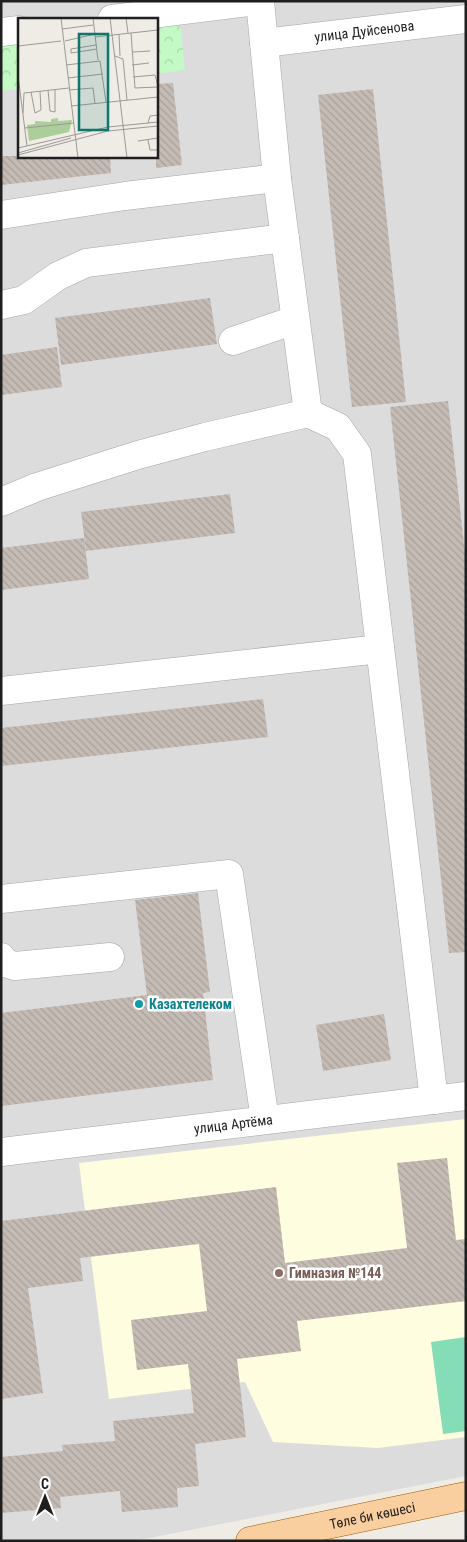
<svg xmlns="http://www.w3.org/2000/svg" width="467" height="1542" viewBox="0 0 467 1542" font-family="'Roboto Condensed',sans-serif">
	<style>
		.residential { fill: #dddcdc; fill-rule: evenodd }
		.education { fill: #fffddf }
		.park { fill: url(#park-crowns) }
		.pitch { fill: #84ddb7 }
		.building { fill: url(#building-back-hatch) }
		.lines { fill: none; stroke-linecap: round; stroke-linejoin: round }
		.minor-casing { stroke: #a6a6a6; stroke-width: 29 }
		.major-casing { stroke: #975f02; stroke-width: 29 }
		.minor { stroke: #fff; stroke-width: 28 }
		.major { stroke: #facf9f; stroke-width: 28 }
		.culture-dot { fill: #0f9aa8; stroke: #fff; stroke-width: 2 }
		.education-dot { fill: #8d6e63; stroke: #fff; stroke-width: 2 }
		.labels { text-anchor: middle; stroke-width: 5; stroke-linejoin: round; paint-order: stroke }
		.street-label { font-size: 14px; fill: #1f1f1f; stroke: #fff }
		.culture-label { font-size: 14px; font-weight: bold; fill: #0d838f; stroke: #fff; text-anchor: start }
		.education-label { font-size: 14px; font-weight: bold; fill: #785e54; stroke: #fff; text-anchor: start }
		.inset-road { fill: none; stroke: #9c9996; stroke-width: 1 }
		.view { fill: #0f766e; fill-opacity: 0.15; stroke: #0f766e; stroke-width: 2.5 }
		.inset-edge { fill: none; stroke: #1f1f1f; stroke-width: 2.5 }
	</style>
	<defs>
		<pattern id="park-crowns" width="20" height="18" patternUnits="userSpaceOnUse" patternTransform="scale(1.25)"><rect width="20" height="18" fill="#c3f9c5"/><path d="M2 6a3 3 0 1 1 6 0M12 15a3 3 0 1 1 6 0" fill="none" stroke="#a7d5a9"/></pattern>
		<pattern id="building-back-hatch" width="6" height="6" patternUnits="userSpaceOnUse" patternTransform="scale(1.25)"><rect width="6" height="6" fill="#c4bbb4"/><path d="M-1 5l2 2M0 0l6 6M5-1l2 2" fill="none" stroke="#a8a09a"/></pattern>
	</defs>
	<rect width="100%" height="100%" fill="#efebe5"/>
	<path class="residential" d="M1,1H466V1476L134,1541H1ZM19,19H156V156H19Z"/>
	<path class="education" d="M466,1119V1437L378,1448L273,1442L245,1382L109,1399L79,1163Z"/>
	<g class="park">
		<path d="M180,25L185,70L156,74V27Z"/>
		<path d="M19,43V89L1,91V45Z"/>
	</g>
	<path class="pitch" d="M466,1337V1431L443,1434L431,1342Z"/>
	<g class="building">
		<path d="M173,83L182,165L156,168V84Z"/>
		<path d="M373,89L406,402L352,407L318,95Z"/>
		<path d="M1,156H110L111,173L1,185Z"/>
		<path d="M210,298L217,344L61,365L55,318Z"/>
		<path d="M57,347L62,387L1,395V355Z"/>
		<path d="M448,401L466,562V952L449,953L390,407Z"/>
		<path d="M230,494L235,533L86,551L81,512Z"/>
		<path d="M84,538L89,579L1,590V548Z"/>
		<path d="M263,699L268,737L1,766V728Z"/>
		<path d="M198,893L210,992L203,993L213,1080L1,1106V1013L147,995L135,900Z"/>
		<path d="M384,1014L391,1060L323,1071L316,1025Z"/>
		<path d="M447,1158L456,1240L466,1239V1301L297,1321L301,1351L237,1359L246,1437L195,1444L199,1486L177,1488L178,1507L122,1512L120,1491L60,1497L61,1508L1,1513V1457L63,1451L62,1445L115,1441L113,1421L194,1413L188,1364L137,1370L131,1320L207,1311L199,1244L80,1258L83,1281L28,1288L43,1393L1,1399V1221L276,1187L285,1263L407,1248L397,1163Z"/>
	</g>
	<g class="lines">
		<defs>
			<g id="minor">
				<path d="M260,1L277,178L308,413"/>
				<path d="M112,19L258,1"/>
				<path d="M1,32L19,30"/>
				<path id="s1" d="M264,43L466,19"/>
				<path d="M1,215L125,196L277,178"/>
				<path d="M1,305L24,300L58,276L86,263L285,238"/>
				<path d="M233,341L295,320"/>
				<path d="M1,502L37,487L138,455L205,437L308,413L338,427L357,454L434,1100"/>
				<path d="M1,691L380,649"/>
				<path d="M1,899L229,874L265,1120"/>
				<path d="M1,957L5,963L15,966L110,957"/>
				<path id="s2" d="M1,1152L466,1096"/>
			</g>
			<g id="major">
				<path id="s3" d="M250,1541L466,1496"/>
			</g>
		</defs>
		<use href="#minor" class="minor-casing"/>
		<use href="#major" class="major-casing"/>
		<use href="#minor" class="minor"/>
		<use href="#major" class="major"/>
	</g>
	<circle class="culture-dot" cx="139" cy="1004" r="5"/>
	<circle class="education-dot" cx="279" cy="1273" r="5"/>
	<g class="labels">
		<g class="street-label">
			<text dy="5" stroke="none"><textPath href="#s1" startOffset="101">улица Дуйсенова</textPath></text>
			<text dy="5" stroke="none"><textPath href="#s2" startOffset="234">улица Артёма</textPath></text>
			<text dy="5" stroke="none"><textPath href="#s3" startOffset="125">Төле би көшесі</textPath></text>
		</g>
		<g class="culture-label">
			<text x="149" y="1009">Казахтелеком</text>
		</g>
		<g class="education-label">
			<text x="289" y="1278">Гимназия №144</text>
		</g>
	</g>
	<g transform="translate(18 18)">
		<rect width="140" height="140" fill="#efebe5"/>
		<path d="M40,100V103L54,102L51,114L11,123L9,107L17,106V103L33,104V101Z" fill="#acce9a"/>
		<path class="inset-road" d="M43,0L60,140M75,0L80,42M92,0L109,140M108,0L110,15M44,11L75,7M113,15L117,70L140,69M101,16L102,38M77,19L140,12M47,23L77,16M78,27L53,31V35L79,31M0,28L43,23M115,34L132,33M97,38L105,41L109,82M48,47L82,43L88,84M114,47L131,45M0,58L9,128M115,59L137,57L140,68M50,60L85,56M30,72L32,93L37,94V72M51,72L75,70L77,86M13,74L17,95L23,92L22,73M53,88L140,79M5,95L6,75L51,70M130,105L132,98L140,97M7,110L56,105M130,122L132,132H140M120,123L140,120M0,130L90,109L140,104M0,135L53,120M0,137L90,113L140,108"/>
		<path class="view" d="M61,16H90V112H61Z"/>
		<rect width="140" height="140" class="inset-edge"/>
	</g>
	<rect width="467" height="1542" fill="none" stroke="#1f1f1f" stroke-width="5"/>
	<g transform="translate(45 1497)" stroke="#ffffff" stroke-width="4" paint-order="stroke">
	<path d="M0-4L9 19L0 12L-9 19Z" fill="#1f1f1f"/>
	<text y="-8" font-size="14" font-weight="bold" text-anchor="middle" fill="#1f1f1f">С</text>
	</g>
</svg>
